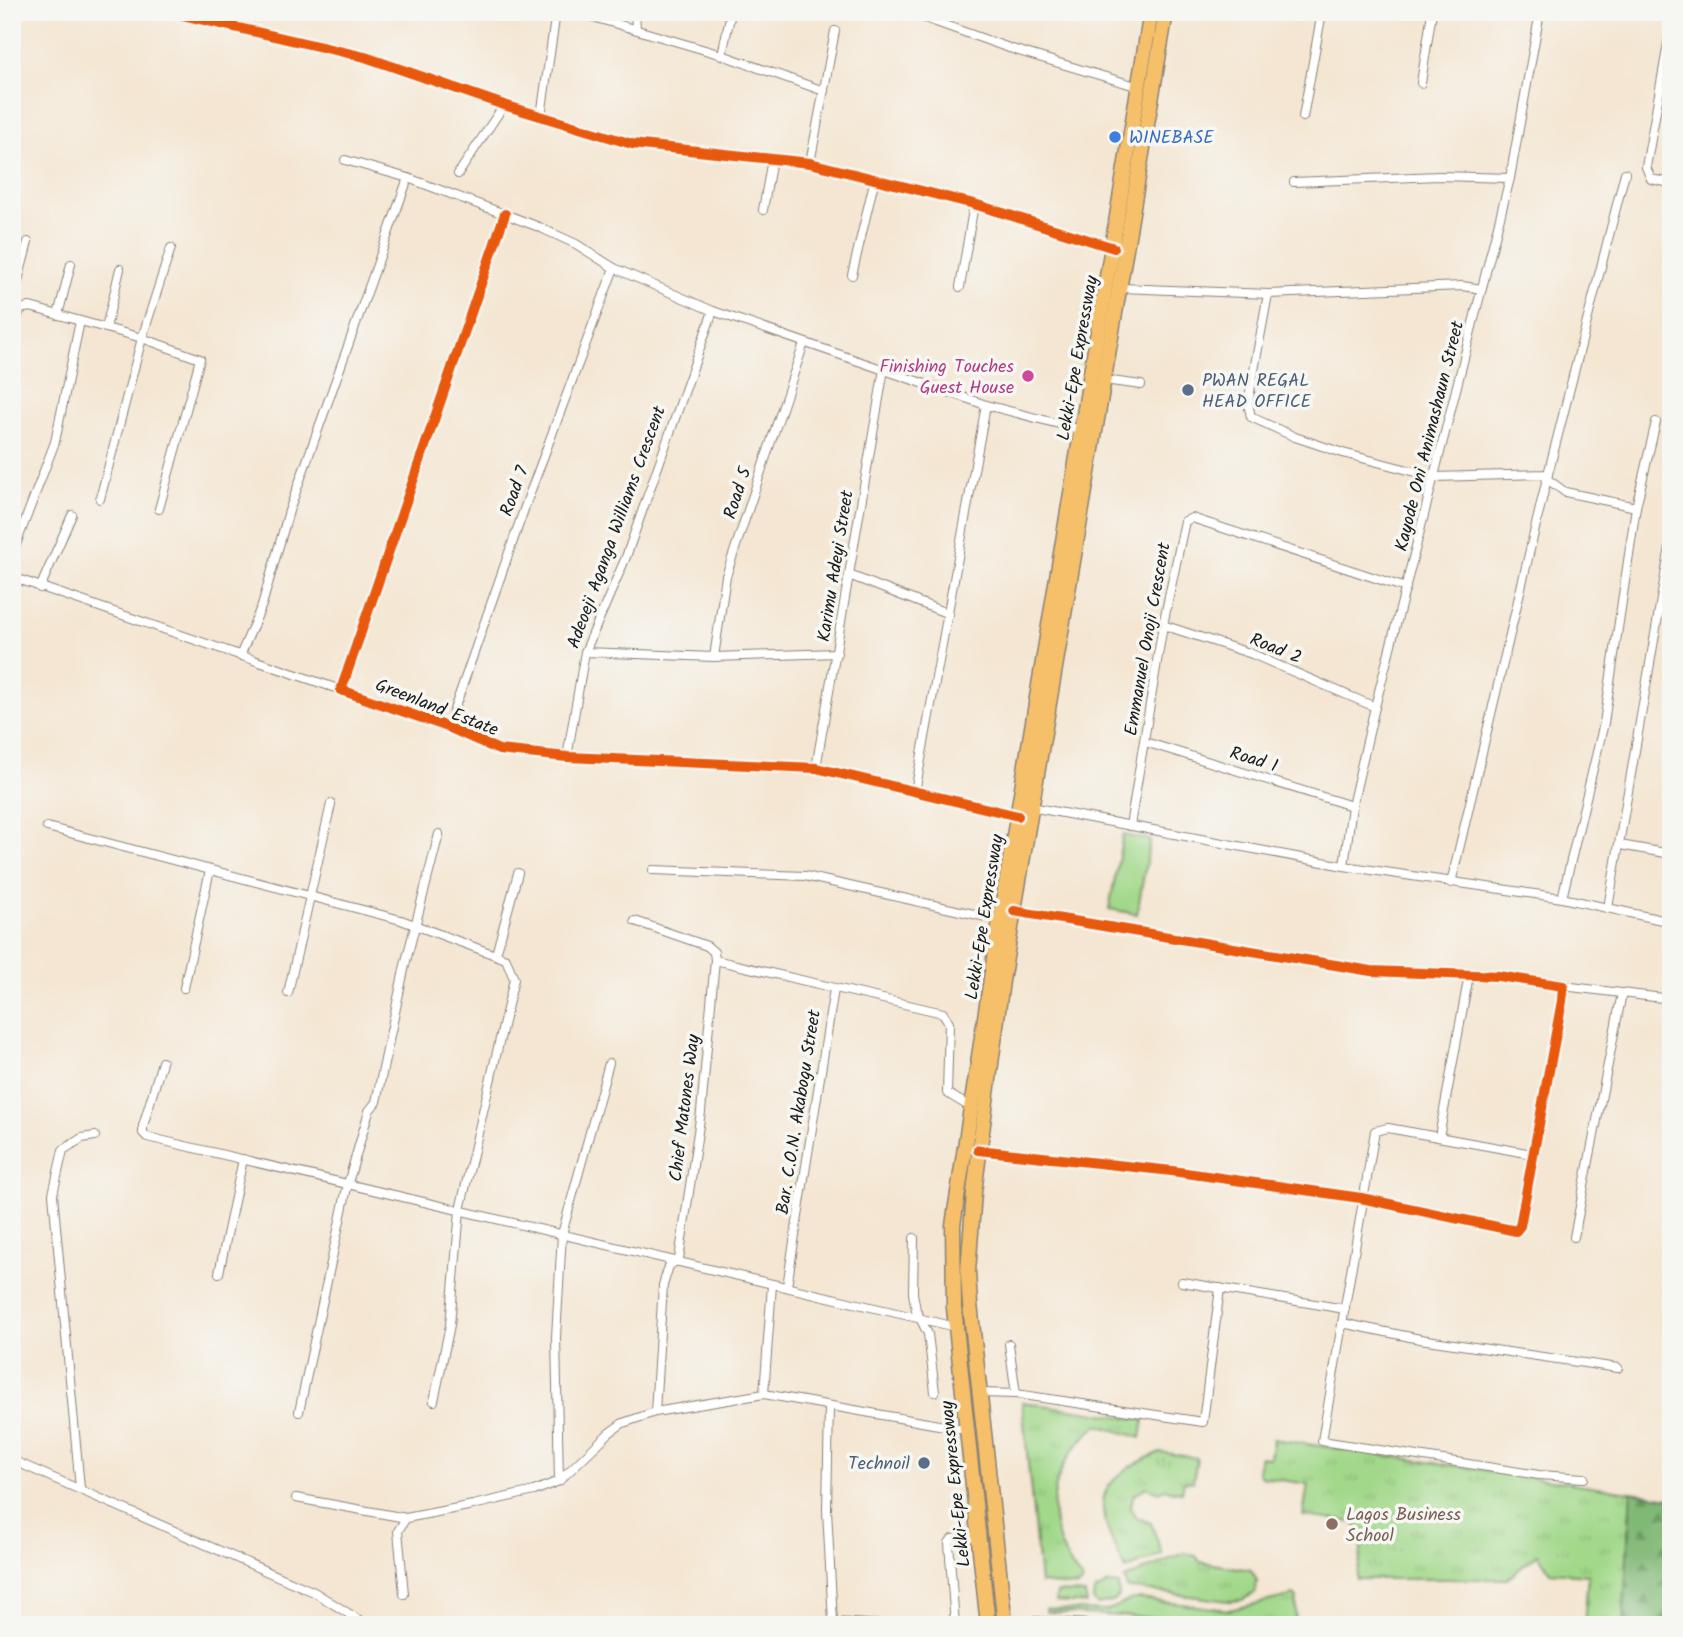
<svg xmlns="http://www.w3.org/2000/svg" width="1683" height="1637" viewBox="0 0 1683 1637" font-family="Kalam,sans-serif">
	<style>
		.grass { fill: url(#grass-tufts); stroke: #5e7a52; stroke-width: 2 }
		.forest { fill: url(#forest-firs); stroke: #4e6a48; stroke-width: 2 }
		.pitch { fill: #a1d889; stroke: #5e7a52; stroke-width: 2 }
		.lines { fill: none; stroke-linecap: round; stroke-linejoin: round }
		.street-casing { stroke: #888177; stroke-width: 10 }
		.highway-casing { stroke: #888177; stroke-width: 17 }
		.street { stroke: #fff; stroke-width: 8 }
		.highway { stroke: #f6c06b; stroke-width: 14 }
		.cycleway-casing { stroke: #f6f6f2; stroke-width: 15 }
		.cycleway { stroke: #e8590c; stroke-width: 10 }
		.shop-dot { fill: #3f7fe0; stroke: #f6f6f2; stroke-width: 2.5 }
		.hotel-dot { fill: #d1479c; stroke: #f6f6f2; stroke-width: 2.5 }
		.service-dot { fill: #5c6f8a; stroke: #f6f6f2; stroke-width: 2.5 }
		.education-dot { fill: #8d6e63; stroke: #f6f6f2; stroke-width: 2.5 }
		.labels { text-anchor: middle; stroke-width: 7; stroke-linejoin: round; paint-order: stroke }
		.shop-label { font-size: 18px; fill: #366cbe; stroke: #f6f6f2; text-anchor: start }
		.street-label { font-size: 18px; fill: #1c1c1c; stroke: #f6f6f2 }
		.hotel-label { font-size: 18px; fill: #b23c85; stroke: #f6f6f2; text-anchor: end }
		.service-label { font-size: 18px; fill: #4e5e75; stroke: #f6f6f2; text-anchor: start }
		.education-label { font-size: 18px; fill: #785e54; stroke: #f6f6f2; text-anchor: start }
	</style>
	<defs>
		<pattern id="grass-tufts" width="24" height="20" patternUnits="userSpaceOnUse" patternTransform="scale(1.75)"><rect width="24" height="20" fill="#a1d889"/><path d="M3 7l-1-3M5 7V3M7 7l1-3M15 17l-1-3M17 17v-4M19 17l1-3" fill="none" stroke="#8ab976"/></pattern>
		<pattern id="forest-firs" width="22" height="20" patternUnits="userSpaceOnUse" patternTransform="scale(1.75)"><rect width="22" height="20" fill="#80b875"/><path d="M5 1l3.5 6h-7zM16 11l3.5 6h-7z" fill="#68955f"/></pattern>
	</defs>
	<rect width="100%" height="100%" fill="#f6f6f2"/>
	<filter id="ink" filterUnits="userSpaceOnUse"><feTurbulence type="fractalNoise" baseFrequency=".0143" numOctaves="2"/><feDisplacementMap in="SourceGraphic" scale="14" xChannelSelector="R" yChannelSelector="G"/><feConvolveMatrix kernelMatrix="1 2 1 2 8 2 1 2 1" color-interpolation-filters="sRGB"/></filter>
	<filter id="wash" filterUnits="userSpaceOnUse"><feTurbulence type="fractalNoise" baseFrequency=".00686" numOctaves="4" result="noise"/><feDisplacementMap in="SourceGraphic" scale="28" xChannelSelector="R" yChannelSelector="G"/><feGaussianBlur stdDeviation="1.57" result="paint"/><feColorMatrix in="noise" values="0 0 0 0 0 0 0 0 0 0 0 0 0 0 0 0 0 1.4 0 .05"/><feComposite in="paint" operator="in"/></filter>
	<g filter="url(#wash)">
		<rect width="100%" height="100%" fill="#f4e6d2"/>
		<g class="grass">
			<path d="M1022,1402L1144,1420L1141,1438L1098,1425C1043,1469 1040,1528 1083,1582L1078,1587L1040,1583Z"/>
			<path d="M1273,1439L1631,1492L1623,1625H1584L1588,1575L1550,1572L1538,1554L1507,1579H1356C1360,1559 1367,1539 1353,1522L1303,1516L1308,1484L1261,1477L1258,1472L1260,1457L1270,1458Z"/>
			<path d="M1160,1452L1197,1458L1193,1482L1184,1481L1182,1492L1164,1489L1159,1492L1147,1487L1133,1495L1131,1509L1137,1518L1151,1523L1162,1554L1126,1570C1093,1504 1088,1484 1160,1452Z"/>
			<path d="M1184,1553L1196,1556L1200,1562L1251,1570L1257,1581L1255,1593L1242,1600L1229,1601L1127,1588L1124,1579Z"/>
			<path d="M1108,1584L1118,1585L1119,1596L1112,1602L1097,1605L1093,1600L1094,1592Z"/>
			<path d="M1057,1592L1085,1594L1087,1604L1056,1602Z"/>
			<path d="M1294,1595L1297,1598L1295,1625L1046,1612V1609L1107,1611L1132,1599H1140L1229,1610Z"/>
		</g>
		<path class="forest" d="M1631,1492L1671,1498V1625H1623Z"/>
		<path class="pitch" d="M1123,835L1150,840L1137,914L1109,909Z"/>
	</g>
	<g filter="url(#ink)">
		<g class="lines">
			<defs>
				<g id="street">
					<path d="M169,12L365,57L504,105L632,144L810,163L974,204L1114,248"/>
					<path d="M576,12L722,55L824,91"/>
					<path d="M635,12L636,29"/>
					<path d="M908,12L1009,48L1139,87"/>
					<path d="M1671,27L1646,167L1651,179L1671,183"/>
					<path d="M722,55L731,12"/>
					<path d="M1421,83L1432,12"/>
					<path d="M541,116L556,12"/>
					<path d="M1303,117L1322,12"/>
					<path d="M345,160L408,178L539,227L576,244L614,268L713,311L986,405L1082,430"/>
					<path d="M810,163L835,31"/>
					<path d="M458,174L504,105"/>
					<path d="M1294,182L1439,176L1510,178"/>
					<path d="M763,210L772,159"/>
					<path d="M505,214L341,690L448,727L499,750L567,757L816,768L1018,816"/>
					<path d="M852,275L875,178"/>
					<path d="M960,287L974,204"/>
					<path d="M1121,288L1268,294L1462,286L1482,289"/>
					<path d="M1268,294L1248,403L1251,417L1295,437L1343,453L1435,477L1548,474L1625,173"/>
					<path d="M20,309L14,296L28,242"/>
					<path d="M58,315L71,264"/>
					<path d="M106,328L120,269"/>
					<path d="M12,335L20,309L30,307L142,338L200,359L159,509"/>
					<path d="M1104,380L1141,385"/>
					<path d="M1547,479L1565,492L1636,507L1656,422"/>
					<path d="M100,499L142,338L171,248"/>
					<path d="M12,555L55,442L80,321"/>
					<path d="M849,575L949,614"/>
					<path d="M12,577L341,690"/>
					<path d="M40,588L72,515"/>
					<path d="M1163,625L1252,654L1375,707"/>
					<path d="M585,652L714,657L837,653"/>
					<path d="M240,656L262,605L289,511L408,178"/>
					<path d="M714,657L726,576L804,343"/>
					<path d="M448,727L527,501L614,268"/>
					<path d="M1145,742L1352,806"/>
					<path d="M567,757L585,652L626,557L713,311"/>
					<path d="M816,768L884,369"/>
					<path d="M915,792L986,405"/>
					<path d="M1031,807L1344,866L1562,898L1671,922"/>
					<path d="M1130,826L1163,625L1185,521L1192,518L1406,588"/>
					<path d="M47,827L401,920L506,959L514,979L460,1210L450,1325L434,1401"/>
					<path d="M1620,845L1671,854"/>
					<path d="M1344,866L1352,806L1375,707L1510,178L1540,12"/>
					<path d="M653,870L805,876L1000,920"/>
					<path d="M1451,883L1548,474"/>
					<path d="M1562,898L1604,723L1636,507"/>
					<path d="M1608,908L1671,541"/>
					<path d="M635,921L707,946L714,952L715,960L943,1013L949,1023L947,1093L970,1107"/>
					<path d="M496,954L518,873"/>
					<path d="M1563,986L1671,999"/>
					<path d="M184,988L210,870"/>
					<path d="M288,993L331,804"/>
					<path d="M162,1062L143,1126V1133L147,1137L956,1327"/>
					<path d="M1439,1137L1469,975"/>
					<path d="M978,1150L1172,1171L1361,1198L1516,1231L1520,1226L1562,1001L1563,986L1498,976L1371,971L1014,911"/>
					<path d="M1532,1154L1388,1128L1375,1131L1322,1441L1539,1475L1584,1478"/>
					<path d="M1574,1237L1622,993"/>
					<path d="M914,1238L913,1293L916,1310L928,1334L935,1392"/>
					<path d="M219,1273L243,1159"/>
					<path d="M1182,1282L1345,1309"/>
					<path d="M787,1286L834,989"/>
					<path d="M1342,1323L1420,1339L1618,1368"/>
					<path d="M1009,1344L1016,1394"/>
					<path d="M980,1393L1016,1394L1203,1422L1220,1288"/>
					<path d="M764,1394L772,1285"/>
					<path d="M829,1406L827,1510L833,1622"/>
					<path d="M299,1412L348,1183L369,1111L376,1102L405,965L439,834"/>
					<path d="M655,1412L663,1285L669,1266L679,1259L701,1112L715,960"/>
					<path d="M12,1460L314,1592L367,1625"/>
					<path d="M559,1481L556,1337L562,1234L609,1063"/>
					<path d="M80,1488L53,1194L63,1150L82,1138L95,1136"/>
					<path d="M296,1498L406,1518"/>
					<path d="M404,1594L398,1531L406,1518L473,1505L534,1491L559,1481L609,1433L623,1423L655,1412L764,1394L967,1430"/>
					<path d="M833,1625V1622L886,1625"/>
					<path d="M955,1625L949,1543L952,1539L979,1536"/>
					<path d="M1012,1625L1032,1621L1108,1625"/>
				</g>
				<g id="highway">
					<path d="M988,1625L954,1308L953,1225L1000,920L1151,12"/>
					<path d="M1005,1625L970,1304L968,1272L974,1192L1002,981L1166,12"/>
				</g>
			</defs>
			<use href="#street" class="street-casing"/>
			<use href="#highway" class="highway-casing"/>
			<use href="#street" class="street"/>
			<use href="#highway" class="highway"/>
			<defs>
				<g id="cycleway">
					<path d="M169,12L365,57L504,105L632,144L810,163L974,204L1114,248"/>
					<path d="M505,214L341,690L448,727L499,750L567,757L816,768L1018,816"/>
					<path d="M978,1150L1172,1171L1361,1198L1516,1231L1520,1226L1562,1001L1563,986L1498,976L1371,971L1014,911"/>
				</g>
			</defs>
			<use href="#cycleway" class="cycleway-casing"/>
			<use href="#cycleway" class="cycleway"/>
		</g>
	</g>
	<circle class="shop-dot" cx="1115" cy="137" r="7"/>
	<circle class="hotel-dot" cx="1028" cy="376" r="7"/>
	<g class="service-dot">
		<circle cx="1188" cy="390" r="7"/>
		<circle cx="924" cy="1463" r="7"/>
	</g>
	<circle class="education-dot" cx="1332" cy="1524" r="7"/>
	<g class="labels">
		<g class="shop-label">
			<text x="1129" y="143">WINEBASE</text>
		</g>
		<g class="street-label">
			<text transform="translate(1077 358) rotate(-80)" y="6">Lekki-Epe Expressway</text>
			<text transform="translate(1429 436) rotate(-76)" y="6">Kayode Oni Animashaun Street</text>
			<text transform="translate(514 491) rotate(-70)" y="6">Road 7</text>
			<text transform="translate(737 493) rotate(-72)" y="6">Road 5</text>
			<text transform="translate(616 527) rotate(-70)" y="6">Adeoeji Aganga Williams Crescent</text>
			<text transform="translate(835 566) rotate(-81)" y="6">Karimu Adeyi Street</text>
			<text transform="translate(1147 639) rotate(-80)" y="6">Emmanuel Onoji Crescent</text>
			<text transform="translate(1276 648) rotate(22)" y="6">Road 2</text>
			<text transform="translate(437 707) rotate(21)" y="6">Greenland Estate</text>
			<text transform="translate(1254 759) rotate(17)" y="6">Road 1</text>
			<text transform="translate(984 917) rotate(-81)" y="6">Lekki-Epe Expressway</text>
			<text transform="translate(684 1108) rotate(-83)" y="6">Chief Matones Way</text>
			<text transform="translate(798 1112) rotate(-81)" y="6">Bar. C.O.N. Akabogu Street</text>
			<text transform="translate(955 1484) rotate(-96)" y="6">Lekki-Epe Expressway</text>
		</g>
		<g class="hotel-label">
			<text x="1014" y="372">Finishing Touches<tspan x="1014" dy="21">Guest House</tspan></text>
		</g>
		<g class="service-label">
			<text x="1202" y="386">PWAN REGAL<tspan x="1202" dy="21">HEAD OFFICE</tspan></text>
			<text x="910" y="1469" text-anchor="end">Technoil</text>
		</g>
		<g class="education-label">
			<text x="1346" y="1520">Lagos Business<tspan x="1346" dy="21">School</tspan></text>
		</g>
	</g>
	<rect width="1683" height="1637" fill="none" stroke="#f6f6f2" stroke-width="42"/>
</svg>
